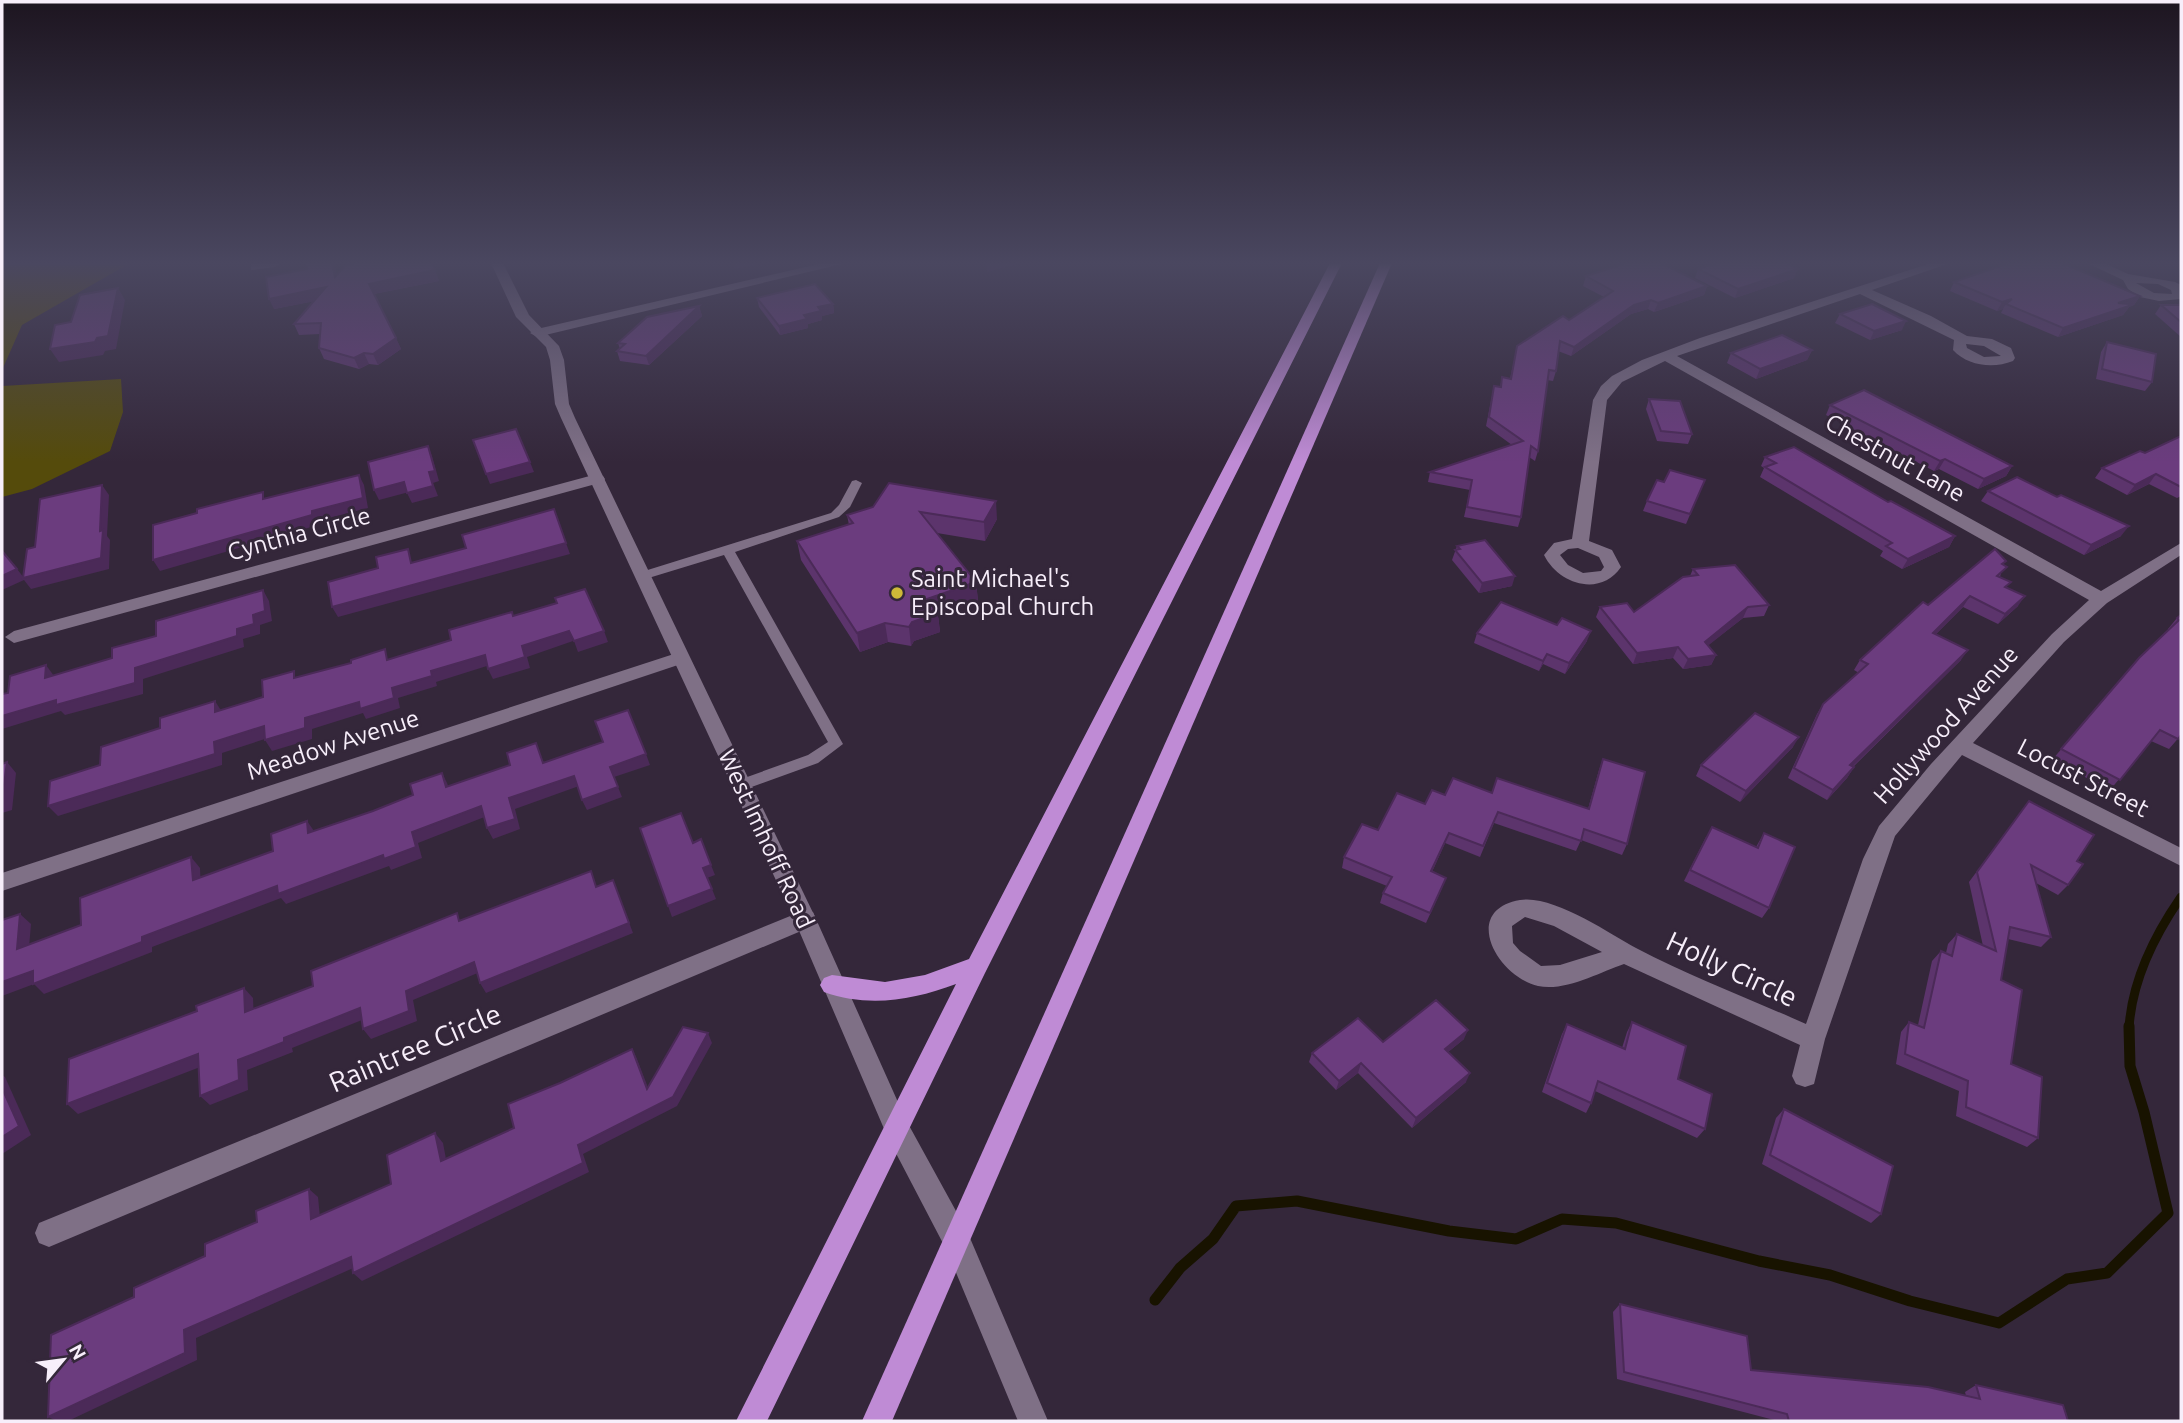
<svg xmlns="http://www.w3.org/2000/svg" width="2183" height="1423" viewBox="0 0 2183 1423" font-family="Ubuntu,sans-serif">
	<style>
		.green { fill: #554b0b }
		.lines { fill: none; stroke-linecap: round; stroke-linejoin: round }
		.stream-far1 { stroke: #181300; stroke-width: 9 }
		.stream { stroke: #181300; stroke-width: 11 }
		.service { fill: #7f7086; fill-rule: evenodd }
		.minor { fill: #7f7086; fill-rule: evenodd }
		.tertiary { fill: #7f7086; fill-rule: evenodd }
		.trunk { fill: #bf8bd5; fill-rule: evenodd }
		.wall { fill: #5c346c }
		.shaded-wall { fill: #4b2a58 }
		.building { fill: #6b3c7e; stroke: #4b2a58; stroke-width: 2 }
		.poi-dot { fill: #ceb938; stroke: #34273a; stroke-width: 2.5 }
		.labels { text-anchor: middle; stroke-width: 6; stroke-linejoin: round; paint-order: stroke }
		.street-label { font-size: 24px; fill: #f7eefa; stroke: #34273a }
		.poi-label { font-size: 24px; fill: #f7eefa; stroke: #34273a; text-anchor: start }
		.near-street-label { font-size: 28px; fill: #f7eefa; stroke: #34273a }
	</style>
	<rect width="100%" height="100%" fill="#34273a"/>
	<g class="green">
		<path d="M2,263H130L22,325L2,370Z"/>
		<path d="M121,379L123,412L110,451L32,489L2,497V386Z"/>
	</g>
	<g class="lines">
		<path class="stream-far1" d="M2129,1028C2132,980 2154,936 2181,897"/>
		<path class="stream" d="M1155,1300L1180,1268L1213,1239L1236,1206L1297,1201L1449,1231L1516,1239L1562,1219L1616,1223L1759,1261L1830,1275L1910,1301L1999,1323L2067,1279L2107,1273L2168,1213L2144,1112L2130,1066L2129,1026"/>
		<path class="service" d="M856,480L862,483L850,507L839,517L735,552L843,744L818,763L746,789H736L734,785L736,781L808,755L828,742L724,555L642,580L636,576L638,573L831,513L839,505L852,481Z"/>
		<g class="minor">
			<path d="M255,263H281L275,267L251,270V264Z"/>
			<path d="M823,263H846L537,337L530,333L537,329Z"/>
			<path d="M1931,263H1950L1872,290L1931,316L1967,336L1992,339L2011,348L2015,358L2013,361C1993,369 1968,366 1953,350L1954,340L1860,294L1677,356L2101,591L2181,543V555L2107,603L2064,642L1973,743L2181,848V866L1962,755L1895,836L1825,1039L1814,1084L1805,1087L1796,1084L1792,1076L1800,1045L1624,964C1600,972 1565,992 1538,986C1496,976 1461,910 1520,900C1552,894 1609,933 1636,948C1691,977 1750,999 1806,1024L1863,859L1879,826L1931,764L2052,634L2089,600L1665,361L1622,382L1607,400L1589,541L1612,550L1621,567C1601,597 1559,585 1544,555L1554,543L1572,539L1593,400L1601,386L1612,376L1642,360L1700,338ZM1966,344L1984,346L2001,356L1984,357L1967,348ZM1578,548L1599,557L1604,567L1601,571L1583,573L1568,565L1560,555L1568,549ZM1525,917L1554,926L1602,952L1560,965L1541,966L1520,951L1513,943L1512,926Z"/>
			<path d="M2087,263H2104L2128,274L2175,282L2181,285V299L2159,301L2140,297L2128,289L2123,280ZM2136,283L2158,284L2171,290L2172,294L2154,293Z"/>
			<path d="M597,474L603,476L605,479L603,482L14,643L5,637L14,631Z"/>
			<path d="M680,652L687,654L689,658L687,662L2,891V873Z"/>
			<path d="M805,910L813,912L816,919L813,926L49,1247L39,1243L35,1233L39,1223Z"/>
		</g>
		<path class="tertiary" d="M491,263H503L529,315L559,346L564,360L569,404L575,418L816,919L906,1120L967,1231L1048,1421H1018L947,1251L888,1138L794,919L561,418L555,404L550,360L546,347L516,317Z"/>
		<g class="trunk">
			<path d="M1330,263H1342L985,973L767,1421H736L956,984C913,1000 869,1008 824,992L820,985L824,978L832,975L885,982L925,975L969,959Z"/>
			<path d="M1380,263H1392L892,1421H862Z"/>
		</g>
	</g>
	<g class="wall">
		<path d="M306,263H334L337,275L432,263L439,281L374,294L401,349L378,365L369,364L359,369L324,359L319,348L320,334L299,335L294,324L314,301L274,309L307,269Z"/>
		<path d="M1698,269L1794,278L1735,298L1695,278Z"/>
		<path d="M1586,276L1707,286L1704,295L1654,312L1648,309L1631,314L1571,356L1558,351L1556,371L1553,381L1547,380L1538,451L1535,461L1529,457L1521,517L1518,527L1464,517L1470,490L1428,482L1430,472L1512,445L1486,426L1494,386L1500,387L1502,377L1510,379L1517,346L1569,320L1604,297L1583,286Z"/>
		<path d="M1954,282L2140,296L2134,305L2129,307L2123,315L2058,337L2001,313L2003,309L1997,311L1950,291Z"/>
		<path d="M757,298L833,304L834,313L822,316V320L808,324V328L780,335L759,307Z"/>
		<path d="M2161,305H2181V337L2155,314Z"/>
		<path d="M699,306L702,316L649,365L620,361L617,351L620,349L618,343Z"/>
		<path d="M1840,314L1902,330L1870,340L1835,323Z"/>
		<path d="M2107,342L2152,382L2145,391L2096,379L2101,352Z"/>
		<path d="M1812,350L1807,360L1756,379L1727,363L1731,353Z"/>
		<path d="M1649,399L1692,434L1688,444L1657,441L1646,409Z"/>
		<path d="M1830,405L2012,466L2006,476L1978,489L1939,469L1934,471L1826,415Z"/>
		<path d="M2181,436V496L2177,498L2149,484L2127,495L2095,478L2102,468L2145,453Z"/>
		<path d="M1765,457L1888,502L1955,536L1949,547L1902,569L1880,556L1883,551L1760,477L1764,468L1761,466Z"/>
		<path d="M1705,480L1686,524L1643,511L1647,501L1664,482Z"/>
		<path d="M1988,491L2121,536L2084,555L1981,501Z"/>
		<path d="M873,507L997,519L985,541L937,533L976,582L978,601L938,615L940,632L914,641L911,646L888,642L860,652L801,560L797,541L849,525L847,515Z"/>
		<path d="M1457,546L1512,586L1479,593L1452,560Z"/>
		<path d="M2003,565L2000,577L2018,606L1998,624L1963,607L1936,634L1961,660L1853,767H1854L1847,778L1827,800L1788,778L1817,714L1823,704L1859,673L1854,670L1860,660L1928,605Z"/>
		<path d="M1693,569L1769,605L1764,616L1743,618L1708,645L1716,655L1711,665L1683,669L1673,658L1633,664L1596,617L1600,607L1634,612L1690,576Z"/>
		<path d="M2181,615V735L2169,749L2151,741L2110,790L2052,760L2139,658L2169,629H2168L2177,618Z"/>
		<path d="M1557,625L1587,641L1565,674L1543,664L1539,671L1474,643L1477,633Z"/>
		<path d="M1793,747L1740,802L1696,776L1701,765Z"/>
		<path d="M1603,759L1627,844L1622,855L1581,840L1576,851L1494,823L1480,857L1445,843L1432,872L1442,888L1426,923L1380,903L1383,893L1387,886L1342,868L1344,857L1378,830L1425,804L1445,795L1492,793L1588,809L1599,770Z"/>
		<path d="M2029,801L2077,861L2068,885L2058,895L2036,883L2051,937L2041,947L2008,939L2001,980L2011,1064L2038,1138L2027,1147L1956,1116L1959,1091L1896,1064L1901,1032L1909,1022L1918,1025L1932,961L1941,951L1946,953L1948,944L1957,934L1983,946L1969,882Z"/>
		<path d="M1764,833L1769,908L1762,918L1684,881L1706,837L1756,847Z"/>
		<path d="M1632,1022L1678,1079L1705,1129L1697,1138L1595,1091L1591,1103L1586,1113L1542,1092L1562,1034L1567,1024L1622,1048L1627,1032Z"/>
		<path d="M1464,1039L1448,1052L1466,1082L1412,1128L1358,1073L1336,1090L1309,1062L1312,1053L1383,1042Z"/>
		<path d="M1784,1109L1881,1214L1871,1223L1762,1164L1776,1118Z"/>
		<path d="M1620,1304L1751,1370L1966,1396L1965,1392L1976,1385L2068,1421H1778L1617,1379L1613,1312Z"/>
	</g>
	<g class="shaded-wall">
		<path d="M332,263H334L340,287L335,277Z"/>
		<path d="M432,263L439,281L373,294L369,284Z"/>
		<path d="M734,263H763L735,269Z"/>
		<path d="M986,263H1020L987,272Z"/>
		<path d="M1798,269L1794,278L1735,298L1738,289Z"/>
		<path d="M1707,286L1704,295L1654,312L1658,303Z"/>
		<path d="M326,287L331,298L274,309L269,299Z"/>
		<path d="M118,288L125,300L116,349L105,351L103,355L59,362L50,349Z"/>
		<path d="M2140,296L2134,305L2129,307L2123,315L2058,337L2063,328L2118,303Z"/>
		<path d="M2012,299L2006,304L2003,309L1997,311L2002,302Z"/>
		<path d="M1651,300L1648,309L1631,314L1571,356L1574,347L1634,305Z"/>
		<path d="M833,304L834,313L822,316V320L808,324V328L780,335L779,326L804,315L818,307Z"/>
		<path d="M699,306L702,316L649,365L646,356Z"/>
		<path d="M1906,321L1902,330L1870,340L1874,331Z"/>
		<path d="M396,338L401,349L378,365L373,354Z"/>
		<path d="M1812,350L1807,360L1756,379L1760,369Z"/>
		<path d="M364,353L369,364L359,369L354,358Z"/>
		<path d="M428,446L432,456L439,481L433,483L438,496L412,503L407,493L429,472Z"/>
		<path d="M1945,459L1939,469L1934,471L1940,461Z"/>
		<path d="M530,462L534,472L490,484L486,474Z"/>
		<path d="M2012,466L2006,476L1978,489L1984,479Z"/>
		<path d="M2156,474L2149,484L2127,495L2135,485Z"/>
		<path d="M359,475L364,485L368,508L317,521L318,525L160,571L153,560L312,511Z"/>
		<path d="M404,482L409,492L379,500L374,490Z"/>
		<path d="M102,485L109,495L107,536L110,540L109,569L31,589L24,580L2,590V576L17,569L24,578L100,531Z"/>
		<path d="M996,501L997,519L985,541L984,522Z"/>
		<path d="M2129,526L2121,536L2084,555L2091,545Z"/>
		<path d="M1955,536L1949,547L1902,569L1908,559Z"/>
		<path d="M566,543L570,554L338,617L332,607Z"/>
		<path d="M1515,576L1512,586L1479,593L1482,583Z"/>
		<path d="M976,582L978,601L938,615L940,632L914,641L911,646L909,627L927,599Z"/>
		<path d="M263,590L269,601L272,621L260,625V634L243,639L244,647L143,679V694L65,715L61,711L2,729V716L135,668L237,629L253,615Z"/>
		<path d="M1970,596L1963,607L1927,643L1933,633Z"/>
		<path d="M2025,596L2018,606L1998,624L2005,614Z"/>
		<path d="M1748,607L1743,618L1700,652L1705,642Z"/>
		<path d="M885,623L888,642L860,652L857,633Z"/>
		<path d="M569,631L573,641L527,657L530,668L493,679L488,669L522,646Z"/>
		<path d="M604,631L608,642L578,652L574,641Z"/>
		<path d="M1591,631L1587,641L1565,674L1569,663Z"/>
		<path d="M1678,647L1673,658L1633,664L1637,653Z"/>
		<path d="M1968,650L1961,660L1843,776L1850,765Z"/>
		<path d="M1547,654L1543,664L1539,671L1543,661Z"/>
		<path d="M485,655L490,665L436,682L437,686L398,698L400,708L366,719L363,713L312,729V739L272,751L265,740L305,718L392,688L431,671Z"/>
		<path d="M1716,655L1711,665L1683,669L1688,659Z"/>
		<path d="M46,665L54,676L45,678Z"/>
		<path d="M215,701L222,712H215Z"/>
		<path d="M264,726L271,737L222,753V765L58,816L48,806L214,742Z"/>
		<path d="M1799,737L1793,747L1740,802L1746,791Z"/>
		<path d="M646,754L650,765L614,777L622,797L587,810L582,800L610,767Z"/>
		<path d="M7,762L16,773L12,810L2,813V800Z"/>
		<path d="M1854,767L1847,778L1827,800L1833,790Z"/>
		<path d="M442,773L447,783L452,797L446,787Z"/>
		<path d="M574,776L579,786L515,809L520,829L493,839L487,828L509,798Z"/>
		<path d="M481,806L487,816L418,843L422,858L391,870L389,866L286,904L281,898L152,947V952L44,994L34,984L2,996V982L33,971L142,937Z"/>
		<path d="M307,821L314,831L308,833Z"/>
		<path d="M1449,833L1445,843L1427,882L1431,871Z"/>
		<path d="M191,857L200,868L201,891L193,880Z"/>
		<path d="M711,865L715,875L707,878L703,868Z"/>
		<path d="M613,880L633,933L486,993L480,983Z"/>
		<path d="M712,889L716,899L672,917L668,906Z"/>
		<path d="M20,914L31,924L28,959L17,949Z"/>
		<path d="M474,962L480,972L413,1000L417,1021L371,1039L363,1029L406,991Z"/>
		<path d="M244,988L253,998L254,1022L245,1012Z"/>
		<path d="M360,1008L367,1018L292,1048L293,1052L247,1070L248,1090L210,1105L200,1096L238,1060L284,1038Z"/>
		<path d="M1468,1030L1464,1039L1441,1058L1445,1049Z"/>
		<path d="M708,1033L712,1043L677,1106L583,1154L589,1172L362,1281L353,1273L578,1145L673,1097Z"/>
		<path d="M632,1049L637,1059L652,1098L647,1089Z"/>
		<path d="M198,1054L208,1064L78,1114L67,1104Z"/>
		<path d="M1361,1063L1358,1073L1336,1090L1339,1081Z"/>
		<path d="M1470,1073L1466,1082L1412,1128L1416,1118Z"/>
		<path d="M2,1075L5,1077L31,1135L2,1154Z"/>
		<path d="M435,1133L443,1143L448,1170L441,1161Z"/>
		<path d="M309,1189L318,1197L321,1228L311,1219Z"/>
		<path d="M351,1257L360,1265L196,1338L197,1360L68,1421H57L48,1417L184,1330Z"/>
	</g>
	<g class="building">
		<path d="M306,263H332L335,277L345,266L355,263H432L435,270L369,284L396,338L373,354L364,353L354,358L319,348L321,323L294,324L326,287L269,299L266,277L307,269Z"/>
		<path d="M1627,263H1661L1707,286L1658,303L1651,300L1634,305L1574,347L1560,341L1556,371L1549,370L1538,451L1531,446L1521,517L1467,507L1472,480L1430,472L1523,441L1489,417L1494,386L1501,387L1502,377L1511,379L1517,346L1563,316L1569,320L1613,291L1586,276Z"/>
		<path d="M1717,263H1786L1798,269L1738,289L1698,269Z"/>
		<path d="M2009,263H2062L2140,296L2118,303L2129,304V306L2063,328L2006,304L2012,299L2002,302L1954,282Z"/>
		<path d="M815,284L833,304L818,307L821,311L804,315L807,319L779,326L757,298Z"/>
		<path d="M118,288L108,336L97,338L95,342L50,349L55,325L71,322L80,295Z"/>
		<path d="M1872,304L1906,321L1874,331L1840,314Z"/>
		<path d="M2161,305H2181V322Z"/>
		<path d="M699,306L646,356L617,351L625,344L618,343L647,317Z"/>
		<path d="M1782,335L1812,350L1760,369L1731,353Z"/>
		<path d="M2107,342L2156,354L2152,382L2102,369Z"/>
		<path d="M1864,390L2012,466L1984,479L1945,459L1940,461L1830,405Z"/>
		<path d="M1649,399L1680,401L1692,434L1661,431Z"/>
		<path d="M516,429L530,462L486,474L473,440Z"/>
		<path d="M2181,436V487L2156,474L2135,485L2102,468L2140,451L2145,453Z"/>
		<path d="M428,446L435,471L429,472L433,486L407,493L404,482L374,490L368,462Z"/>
		<path d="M1794,447L1888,502L1891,501L1955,536L1908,559L1886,546L1892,543L1765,467L1776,463L1765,457Z"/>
		<path d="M1670,470L1705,480L1690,514L1647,501L1657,480L1664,482Z"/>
		<path d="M359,475L363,498L312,511V515L153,560V525L197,513V509L263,492V499Z"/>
		<path d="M2017,477L2057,497L2061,495L2129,526L2091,545L1988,491Z"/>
		<path d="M889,483L996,501L984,522L920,512L976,582L927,599L938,613L912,622L909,627L885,623L857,633L797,541L853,523L847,515L873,507Z"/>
		<path d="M102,485L100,531L103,530L101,558L23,578L27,549L35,547L40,499Z"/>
		<path d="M554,509L566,543L332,607L328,582L378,568L376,557L408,549L411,563L466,548L462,535Z"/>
		<path d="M1485,540L1515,576L1482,583L1455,550L1460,549L1457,546Z"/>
		<path d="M1995,549L2006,561L2002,564L2007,567L1997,576L2011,582L2005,587L2025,596L2005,614L1970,596L1933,633L1968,650L1850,765L1854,767L1833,790L1794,768L1823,704L1868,664L1860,660L1923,602L1928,605Z"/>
		<path d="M2,551L17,569L2,576Z"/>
		<path d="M1735,565L1769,605L1748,607L1705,642L1716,655L1688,659L1678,647L1637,653L1600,607L1627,603L1634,612L1683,577L1698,575L1693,569Z"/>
		<path d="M585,589L604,631L574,641L569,631L522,646L525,657L488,669L485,655L431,671L432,676L392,688L394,698L360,709L359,702L305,718V728L265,740L264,726L214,742L215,754L48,806L50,781L100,765L101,747L160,728V718L215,701V712L263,697L262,680L294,671V678L351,663V660L385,649L387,660L451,640L449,630L512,612L513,616L557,603L555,598Z"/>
		<path d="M263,590L265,611L253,615L254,624L237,629V636L135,668V683L56,705V700L2,716V694L8,693L10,676L46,665L45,678L112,658V648L156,636V621Z"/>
		<path d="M1501,602L1557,625L1562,618L1591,631L1569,663L1547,654L1543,661L1477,633Z"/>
		<path d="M2181,615V735L2178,739L2160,730L2120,780L2061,749L2139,658L2179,620L2177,618Z"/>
		<path d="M628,710L646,754L610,767L618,787L582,800L574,776L509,798L515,819L487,828L481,806L412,832L416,847L384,859L383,855L278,894L277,886L142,937V942L33,984V971L2,982V920L20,914L17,949L81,925L80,898L191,857L193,880L273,851L271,834L307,821L308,833L373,811L413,795L410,784L442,773L446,787L510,765L507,753L536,743L543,763L603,742L595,721Z"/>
		<path d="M1755,713L1799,737L1746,791L1701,765Z"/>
		<path d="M1603,759L1645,772L1627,844L1584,829L1581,841L1498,812L1483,846L1449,833L1431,871L1446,878L1430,913L1383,893L1392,877L1344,857L1362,824L1378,830L1397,793L1425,804L1432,790L1445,795L1453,778L1492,793L1497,778L1589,809Z"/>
		<path d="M7,762L2,800V764Z"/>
		<path d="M2029,801L2094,835L2077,861L2083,864L2068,885L2031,865L2051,937L2010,927L2001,980L2022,990L2011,1064L2042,1077L2038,1138L1966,1107L1968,1081L1905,1054L1909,1022L1924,1028L1941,951L1952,956L1957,934L1996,951L1977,872Z"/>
		<path d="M681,813L693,843L701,839L711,865L703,868L712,889L668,906L640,828Z"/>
		<path d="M1712,827L1758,848L1764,833L1795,847L1769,908L1690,870Z"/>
		<path d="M591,871L596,887L613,880L629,923L480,983L474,962L406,991L409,1011L363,1029L360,1008L284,1038V1042L238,1060L239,1080L200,1096L198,1054L67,1104L69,1059L197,1011L196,1006L244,988L245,1012L313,986L311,971L457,913L459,921Z"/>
		<path d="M1436,1000L1468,1030L1445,1049L1470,1073L1416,1118L1361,1063L1339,1081L1312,1053L1358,1018L1383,1042Z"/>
		<path d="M1632,1022L1686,1046L1678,1079L1712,1094L1705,1129L1598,1081L1591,1103L1547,1083L1567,1024L1625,1049Z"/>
		<path d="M683,1027L708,1033L673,1097L578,1145L583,1163L353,1273L351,1257L184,1330L185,1353L48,1417L51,1335L134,1297V1288L205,1256V1244L257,1222L256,1211L309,1189L311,1219L391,1184L387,1155L435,1133L441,1161L514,1128L508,1104L560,1083L632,1049L647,1089Z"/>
		<path d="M2,1088L19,1126L2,1137Z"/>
		<path d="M1784,1109L1893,1166L1881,1214L1770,1155Z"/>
		<path d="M1620,1304L1747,1336L1751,1370L1928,1387L1980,1399L1976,1385L2063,1405L2068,1421H1789L1787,1414L1624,1372Z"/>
	</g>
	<linearGradient id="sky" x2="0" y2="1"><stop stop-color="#1d1520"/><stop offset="0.57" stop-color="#4a4760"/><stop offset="1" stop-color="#4a4760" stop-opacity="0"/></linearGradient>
	<rect width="2183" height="462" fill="url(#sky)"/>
	<circle class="poi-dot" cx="897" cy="593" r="7"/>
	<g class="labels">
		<g class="street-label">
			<text transform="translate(1895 458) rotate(29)" y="8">Chestnut Lane</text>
			<text transform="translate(299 534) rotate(-15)" y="8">Cynthia Circle</text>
			<text transform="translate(1946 725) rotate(-48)" y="8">Hollywood Avenue</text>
			<text transform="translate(333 745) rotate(-18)" y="8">Meadow Avenue</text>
			<text transform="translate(2083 778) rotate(27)" y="8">Locust Street</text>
			<text transform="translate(766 839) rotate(65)" y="8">West Imhoff Road</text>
		</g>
		<g class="poi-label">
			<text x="911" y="587">Saint Michael's<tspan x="911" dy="28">Episcopal Church</tspan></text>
		</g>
		<g class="near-street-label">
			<text transform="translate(1732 969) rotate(25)" y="10">Holly Circle</text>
			<text transform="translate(415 1048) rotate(-23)" y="10">Raintree Circle</text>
		</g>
	</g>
	<rect width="2183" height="1423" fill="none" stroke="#f7eefa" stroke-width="7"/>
	<g transform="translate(63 1360) rotate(61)" stroke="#34273a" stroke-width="5" paint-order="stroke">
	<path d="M0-5L12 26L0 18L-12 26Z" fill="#f7eefa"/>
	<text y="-10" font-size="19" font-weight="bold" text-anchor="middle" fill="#f7eefa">N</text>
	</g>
</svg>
